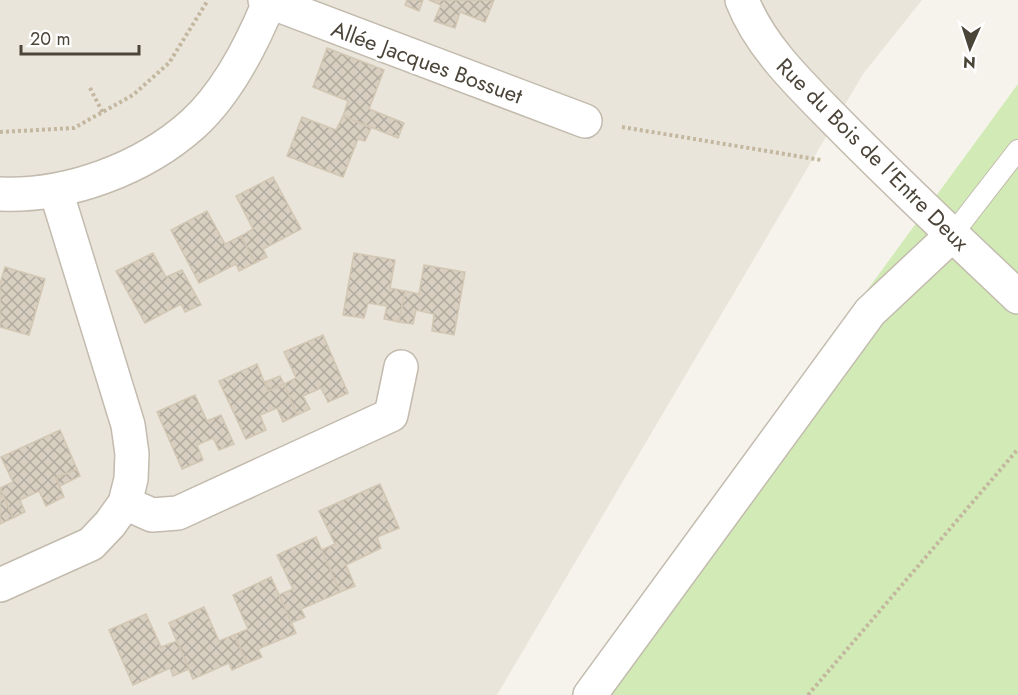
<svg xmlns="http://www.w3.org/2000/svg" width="1018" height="695" viewBox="0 0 1018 695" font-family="Jost,sans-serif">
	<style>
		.residential { fill: #eae5da }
		.garden { fill: #d2eab5 }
		.building { fill: url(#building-cross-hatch); stroke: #d3c7b4; stroke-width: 1.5 }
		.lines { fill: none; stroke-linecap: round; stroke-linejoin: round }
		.lane-casing { stroke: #c2bbae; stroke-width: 22 }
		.street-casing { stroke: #c2bbae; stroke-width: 36 }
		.path { stroke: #c4b79f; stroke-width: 4; stroke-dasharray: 3 3; stroke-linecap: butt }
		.lane { stroke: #fff; stroke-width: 20 }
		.street { stroke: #fff; stroke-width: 33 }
		.labels { text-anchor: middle; stroke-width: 6; stroke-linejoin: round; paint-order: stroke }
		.street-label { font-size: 22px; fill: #4b4439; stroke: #fff }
	</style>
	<defs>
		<pattern id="building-cross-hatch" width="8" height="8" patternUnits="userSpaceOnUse" patternTransform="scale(1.5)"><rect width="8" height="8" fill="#d8cfc1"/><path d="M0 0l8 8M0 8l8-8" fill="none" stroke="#b1aa9e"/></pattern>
	</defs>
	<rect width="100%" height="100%" fill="#f6f3ec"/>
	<path class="residential" d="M0,0H922L863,74L497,695H0Z"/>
	<path class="garden" d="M1018,84V695H571Z"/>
	<g class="building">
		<path d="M407,0H423L419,11L405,5Z"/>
		<path d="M429,0H494L485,22L460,12L455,28L434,21L441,5Z"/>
		<path d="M327,48L384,70L369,109L404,123L398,138L343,116L348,101L313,87Z"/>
		<path d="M343,116L371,128L365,141L358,139L343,177L287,156L302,117L336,130Z"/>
		<path d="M273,177L301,229L263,249L267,257L255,263L241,236L253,229L236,196Z"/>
		<path d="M207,211L225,244L241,236L255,263L239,271L236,264L199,283L171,230Z"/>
		<path d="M153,253L166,277L182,270L201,305L185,312L181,304L145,323L116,271Z"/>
		<path d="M354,253L395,260L390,288L405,291L399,322L384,319L387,306L368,303L364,318L343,315Z"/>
		<path d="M424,265L465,272L454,335L432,331L434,314L416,310L413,324L399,322L405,291L419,294Z"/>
		<path d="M5,267L45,279L29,335L0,327V284Z"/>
		<path d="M323,335L348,393L328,402L321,388L303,396L310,409L297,415L284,384L296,378L284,352Z"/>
		<path d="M257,364L268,391L284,384L297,415L283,422L277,408L260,415L266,430L246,439L219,381Z"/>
		<path d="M280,376L284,384L268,391L265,382Z"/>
		<path d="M195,395L207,421L221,415L234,444L219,450L213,438L197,445L203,460L182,469L157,412Z"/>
		<path d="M60,430L77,469L56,478L64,497L46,506L39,491L20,500L25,512L13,518L0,488L13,482L1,457Z"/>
		<path d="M77,469L80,476L60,486L56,478Z"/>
		<path d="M380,484L399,528L377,537L381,548L346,565L355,586L340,592L321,550L335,544L319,511Z"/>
		<path d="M0,488L13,518L0,524Z"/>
		<path d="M316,537L340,592L301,609L305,617L291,623L279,595L293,589L277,555Z"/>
		<path d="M271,577L296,633L258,649L262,657L247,663L234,635L248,629L233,595Z"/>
		<path d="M204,607L219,641L234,635L247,663L232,670L229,663L193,679L169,623Z"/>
		<path d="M146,614L161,647L177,641L189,669L173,676L170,668L133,685L109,630Z"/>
	</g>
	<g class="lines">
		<defs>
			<path id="lane" d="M952,235L1018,150"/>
			<g id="street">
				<path d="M265,0L585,121"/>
				<path d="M742,0C761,49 804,88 840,125C898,184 958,240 1018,297"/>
				<path d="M0,194C67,197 143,169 193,124C227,93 253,42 270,0"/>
				<path d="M125,503L152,515L178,513L391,415L401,367"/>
				<path d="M0,585L91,544L110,524L125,503L131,479L132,454L128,425L56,191"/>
				<path d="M590,695L870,312L952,235"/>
			</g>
		</defs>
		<use href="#lane" class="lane-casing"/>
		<use href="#street" class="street-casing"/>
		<g class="path">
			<path d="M90,88L103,113"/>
			<path d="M622,127L821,160"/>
			<path d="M0,132L74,128L133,95L169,63L208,0"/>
			<path d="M808,695L1018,449"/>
		</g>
		<use href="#lane" class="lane"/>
		<use href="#street" class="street"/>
	</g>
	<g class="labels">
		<g class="street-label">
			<text transform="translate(427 62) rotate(20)" y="8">Allée Jacques Bossuet</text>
			<text transform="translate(873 154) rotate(45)" y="8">Rue du Bois de l'Entre Deux</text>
		</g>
	</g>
	<g transform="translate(970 48) rotate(183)" stroke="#ffffff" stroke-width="4.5" paint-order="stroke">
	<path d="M0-4.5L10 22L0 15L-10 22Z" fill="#4b4439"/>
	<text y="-9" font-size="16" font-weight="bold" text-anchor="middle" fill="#4b4439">N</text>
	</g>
	<path d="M21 45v9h118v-9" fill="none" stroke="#4b4439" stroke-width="3"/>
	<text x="30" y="45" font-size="18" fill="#4b4439" stroke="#ffffff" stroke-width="4.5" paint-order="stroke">20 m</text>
</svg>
